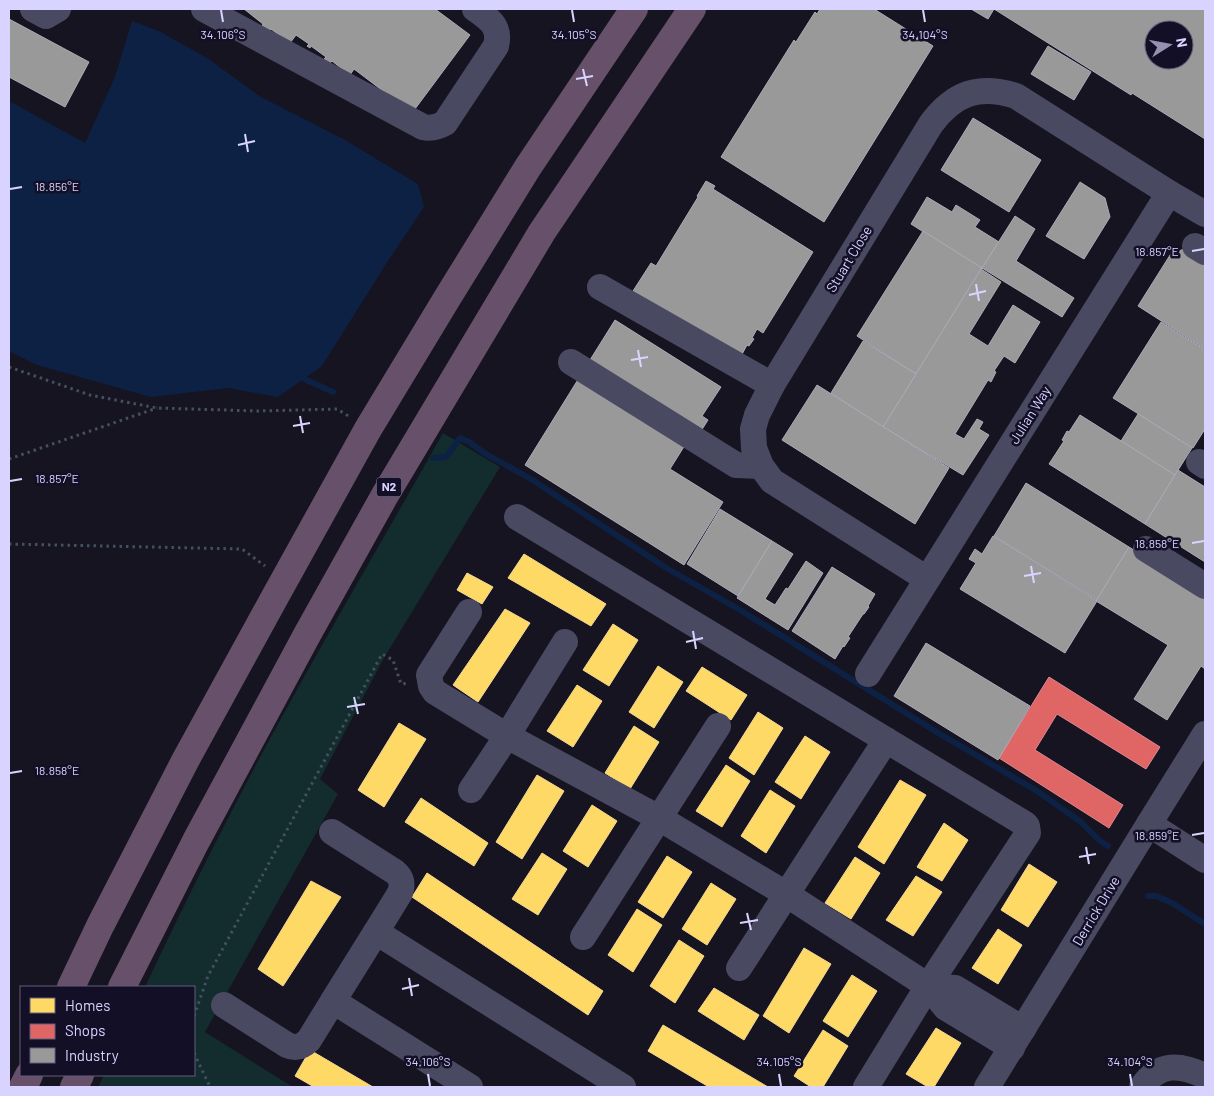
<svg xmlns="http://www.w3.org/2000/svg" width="1214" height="1096" viewBox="0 0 1214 1096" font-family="Barlow,sans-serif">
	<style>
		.green { fill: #132c2d }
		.water { fill: #0d2144 }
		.homes { fill: #ffd966; stroke: #f4d894 }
		.shops { fill: #e06666; stroke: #de8794 }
		.industry { fill: #999; stroke: #acabb8; fill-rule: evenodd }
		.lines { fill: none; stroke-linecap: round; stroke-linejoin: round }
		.stream { stroke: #0d2144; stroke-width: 6 }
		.path { stroke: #44505f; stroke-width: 3; stroke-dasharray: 2.5 4; stroke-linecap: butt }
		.minor { stroke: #4a4962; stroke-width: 26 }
		.highway { stroke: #67516a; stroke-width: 28 }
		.ticks { fill: none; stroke: #d9d4ff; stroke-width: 2 }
		.labels { text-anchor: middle; stroke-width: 5; stroke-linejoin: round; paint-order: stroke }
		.shield { fill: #130f26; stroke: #9e99be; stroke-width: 1 }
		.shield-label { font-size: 12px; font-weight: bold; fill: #d9d4ff }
		.street-label { font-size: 14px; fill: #d9d4ff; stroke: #130f26 }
		.ticks-label { font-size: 12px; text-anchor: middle; fill: #d9d4ff; stroke: #130f26; stroke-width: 5; stroke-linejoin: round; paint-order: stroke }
	</style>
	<rect width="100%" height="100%" fill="#161421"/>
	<path class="green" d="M443,433L500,467L384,658L320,779L338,794L205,1032L293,1087H98L104,1075H194V987H145C185,902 228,816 273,733C328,632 387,533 443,433Z"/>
	<path class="water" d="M132,21L161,32L207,58L261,97L345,140L418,184L424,207L386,264L322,366L278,397L228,388L151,397L37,365L9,351V101L85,143L115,77Z"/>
	<g class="homes">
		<path d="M524,554L606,604L591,626L508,578Z"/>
		<path d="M467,573L493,587L482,604L457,590Z"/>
		<path d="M505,609L530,623L478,702L453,685Z"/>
		<path d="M613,624L638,640L609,686L583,670Z"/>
		<path d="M658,666L683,682L654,728L629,712Z"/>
		<path d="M702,667L747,695L731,720L686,691Z"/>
		<path d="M577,685L602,701L573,747L547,731Z"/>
		<path d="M758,712L783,728L754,775L729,758Z"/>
		<path d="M399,723L426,739L384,807L358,790Z"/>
		<path d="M634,726L659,742L630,789L605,773Z"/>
		<path d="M805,736L830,752L801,799L775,782Z"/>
		<path d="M726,765L750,781L722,827L696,811Z"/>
		<path d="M537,775L564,791L522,859L496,842Z"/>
		<path d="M900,780L926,795L884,864L858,847Z"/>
		<path d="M770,790L795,806L766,853L741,836Z"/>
		<path d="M421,798L488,843L474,866L405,822Z"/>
		<path d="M592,805L617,821L588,867L563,851Z"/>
		<path d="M944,823L968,840L942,881L917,867Z"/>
		<path d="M542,853L567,869L538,915L512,899Z"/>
		<path d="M667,856L692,872L663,918L638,902Z"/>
		<path d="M855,857L880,873L851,919L825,903Z"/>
		<path d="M1029,864L1057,882L1028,927L1001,910Z"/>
		<path d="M427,873L603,991L588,1015L412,897Z"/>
		<path d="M916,876L942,892L913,936L886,920Z"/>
		<path d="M311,881L341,897L283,986L258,969Z"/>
		<path d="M711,883L736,899L707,945L682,929Z"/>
		<path d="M637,909L662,925L633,972L608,955Z"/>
		<path d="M998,929L1022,945L998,984L972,968Z"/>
		<path d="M679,940L704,956L675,1003L650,986Z"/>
		<path d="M804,948L831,964L789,1033L763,1016Z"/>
		<path d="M852,975L877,991L848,1037L823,1021Z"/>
		<path d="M714,988L759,1015L744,1040L698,1011Z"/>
		<path d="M663,1025L768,1087H709L648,1051Z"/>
		<path d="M936,1028L961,1043L934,1087H928L906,1074Z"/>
		<path d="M823,1030L848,1046L823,1087H811L794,1076Z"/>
		<path d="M310,1050L373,1087H314L295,1076Z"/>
	</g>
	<path class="shops" d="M1049,677L1160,747L1146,769L1057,714L1035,750L1123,805L1109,828L999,758Z"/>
	<g class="industry">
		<path d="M244,9H435L470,35L412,113L354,69L350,75L332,61L330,63L324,59L326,57L311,46L310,48L307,46L309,44L296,35L290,43L271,29L269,31L262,26L263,24Z"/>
		<path d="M820,9H874L933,46L824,222L721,157L794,40L796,42L815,12L817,14Z"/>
		<path d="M971,9H1205V139L1132,93L1131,95L994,9L988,19ZM1154,30H1184V60H1154Z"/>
		<path d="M9,19L89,62L65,107L9,77Z"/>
		<path d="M1048,46L1091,72L1074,100L1031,74Z"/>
		<path d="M973,118L1041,160L1009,212L941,170Z"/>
		<path d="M706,181L715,186L713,189L813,252L763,333L757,329L752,338L754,339L749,346L747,345L740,358L633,291L651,263L656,266L698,197L697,196Z"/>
		<path d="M1080,182L1105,198L1110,217L1084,259L1046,236Z"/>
		<path d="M927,197L952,212L956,205L980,220L975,227L999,242L982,269L911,224Z"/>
		<path d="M1015,216L1035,229L1016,261L1074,298L1062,317L982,268Z"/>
		<path d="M923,231L982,268L916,374L857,336Z"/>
		<path d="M1186,249L1205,261V349L1138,306L1172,252Z"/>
		<path d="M981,269L1001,282L969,334L988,346L1013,305L1040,322L1015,363L1004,356L994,371L996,372L991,382L988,380L955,434L964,439L977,419L983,422L979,429L989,435L963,475L883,427Z"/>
		<path d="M615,320L721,387L702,416L708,420L701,431L590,360Z"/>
		<path d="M1161,322L1205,350V429L1193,448L1113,398Z"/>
		<path d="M863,341L916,374L883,427L831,393Z"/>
		<path d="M579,378L685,445L670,469L723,502L684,565L525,465Z"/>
		<path d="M817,385L949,468L915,524L782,440Z"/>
		<path d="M1138,414L1192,448L1175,475L1121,441Z"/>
		<path d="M1080,415L1175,475L1145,524L1049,464L1064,441L1062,440L1067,431L1069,432Z"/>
		<path d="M1178,470L1205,487V562L1145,524Z"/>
		<path d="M1026,483L1129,547L1097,600L994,536Z"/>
		<path d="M720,509L772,541L738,596L687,564Z"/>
		<path d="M993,536L1097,601L1065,653L960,589L976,563L969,559L975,549L982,554Z"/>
		<path d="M772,541L793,554L765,599L775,605L786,588L788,589L806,561L823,573L788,630L737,598Z"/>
		<path d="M1129,547L1205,594V669L1201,666L1167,720L1134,699L1168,645L1096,601Z"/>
		<path d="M832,567L875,594L868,606L869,607L864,614H863L848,637L850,638L844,647L843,646L835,659L792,631Z"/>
		<path d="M926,643L1030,706L998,760L894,696Z"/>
	</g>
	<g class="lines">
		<g class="stream">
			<path d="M298,376L333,392"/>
			<path d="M433,458L446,457L460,438L469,442L486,454L531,479L668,569L740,610L935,731L1037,791L1081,822L1100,841L1108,846"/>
			<path d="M1148,896H1156L1172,903L1205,924"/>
		</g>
		<g class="path">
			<path d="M9,367L90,395L157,408L258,411L337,409L350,417"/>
			<path d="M9,459L157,408"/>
			<path d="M9,544L242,549L265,566"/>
			<path d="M194,1016L208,976L382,654L393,660L401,684L409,683"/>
			<path d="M194,1053L210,1087"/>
		</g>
		<g class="minor">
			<path d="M33,9L46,16L58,9"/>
			<path d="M204,9L423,127C432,129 438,127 445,123L496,46C501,26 489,19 475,9"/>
			<path d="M1195,246L1205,252"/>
			<path d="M600,287L772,385"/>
			<path d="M571,362L736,465L761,466"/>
			<path d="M1199,462L1205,466"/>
			<path d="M517,517L1025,824L1027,826L1028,833L928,986L866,1087"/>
			<path d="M1146,549L1205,586"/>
			<path d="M927,579L772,481L761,466L754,448L753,429L757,415L772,385L931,124C954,93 979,84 1016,96L1169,193L1205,214"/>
			<path d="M469,612L429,675L431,686L435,692L507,736L659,818L786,894L928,986L946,1008L1012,1048"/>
			<path d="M868,674L1169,193"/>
			<path d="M471,790L507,736L565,642"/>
			<path d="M1149,824L1205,860"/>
			<path d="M332,832L395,872C402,878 403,884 400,893L376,932"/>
			<path d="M583,937L718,726"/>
			<path d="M739,968L886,740"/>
			<path d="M928,986L955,988L1023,1029"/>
			<path d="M224,1005L287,1045C296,1049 302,1047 309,1040L333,1001"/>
			<path d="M470,1087L333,1001L376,932L623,1087"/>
			<path d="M987,1087L1149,824L1205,734"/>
			<path d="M1142,1087C1159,1062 1180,1064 1205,1076"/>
		</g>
		<g class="highway">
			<path d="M71,987L100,926L185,761L276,595L368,429L446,300L528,167L634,9"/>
			<path d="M122,987L196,841L308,633L385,495L542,232L692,9"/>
			<path d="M23,1087L29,1075"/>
			<path d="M74,1087L80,1075"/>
		</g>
	</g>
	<path class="ticks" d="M221,10L223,22M572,10L574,22M923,10L925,22M583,69L587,86M576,79L593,76M245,134L248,152M238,145L255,141M10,189L22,187M1192,251L1204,249M976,284L979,301M969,295L986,291M638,350L641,367M631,360L648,357M300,416L303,433M293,426L310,423M10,481L22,479M1192,543L1204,541M1031,566L1034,583M1024,576L1041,573M693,631L696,649M686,642L703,638M354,697L358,714M347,707L365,704M10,773L22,771M1192,835L1204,833M1086,847L1089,864M1079,857L1096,854M747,913L751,930M740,923L758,920M409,978L412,996M402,989L419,985M428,1074L430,1086M779,1074L781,1086M1130,1074L1132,1086"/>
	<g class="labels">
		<rect class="shield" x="376.5" y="477.5" width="25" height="19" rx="4"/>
		<g class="shield-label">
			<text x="389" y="491">N2</text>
		</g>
		<g class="street-label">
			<text transform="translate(849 259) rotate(-59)" y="5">Stuart Close</text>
			<text transform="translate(1030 415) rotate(-58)" y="5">Julian Way</text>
			<text transform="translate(1096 911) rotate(-59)" y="5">Derrick Drive</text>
		</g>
	</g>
	<g class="ticks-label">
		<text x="223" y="39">34.106°S</text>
		<text x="574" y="39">34.105°S</text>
		<text x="925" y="39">34.104°S</text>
		<text x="57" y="191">18.856°E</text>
		<text x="1157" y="256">18.857°E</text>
		<text x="57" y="483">18.857°E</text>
		<text x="1157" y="548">18.858°E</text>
		<text x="57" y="775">18.858°E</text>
		<text x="1157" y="840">18.859°E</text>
		<text x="428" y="1066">34.106°S</text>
		<text x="779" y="1066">34.105°S</text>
		<text x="1130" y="1066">34.104°S</text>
	</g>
	<rect width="1214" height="1096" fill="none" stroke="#d9d4ff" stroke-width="20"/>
	<rect x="20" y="986" width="175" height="90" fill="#130f26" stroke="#625e7d"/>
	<rect x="30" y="998" width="25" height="15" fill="#ffd966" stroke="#625e7d"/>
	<text x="65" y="1011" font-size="15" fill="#d9d4ff">Homes</text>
	<rect x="30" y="1024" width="25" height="15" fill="#e06666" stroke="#625e7d"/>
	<text x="65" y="1036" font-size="15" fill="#d9d4ff">Shops</text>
	<rect x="30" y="1048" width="25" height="15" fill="#999999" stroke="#625e7d"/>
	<text x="65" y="1061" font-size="15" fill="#d9d4ff">Industry</text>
	<g transform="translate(1169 45) rotate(79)"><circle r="24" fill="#130f26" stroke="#625e7d"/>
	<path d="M0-4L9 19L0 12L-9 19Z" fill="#9591b1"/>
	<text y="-8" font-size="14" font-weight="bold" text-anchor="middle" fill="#d9d4ff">N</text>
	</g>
</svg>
